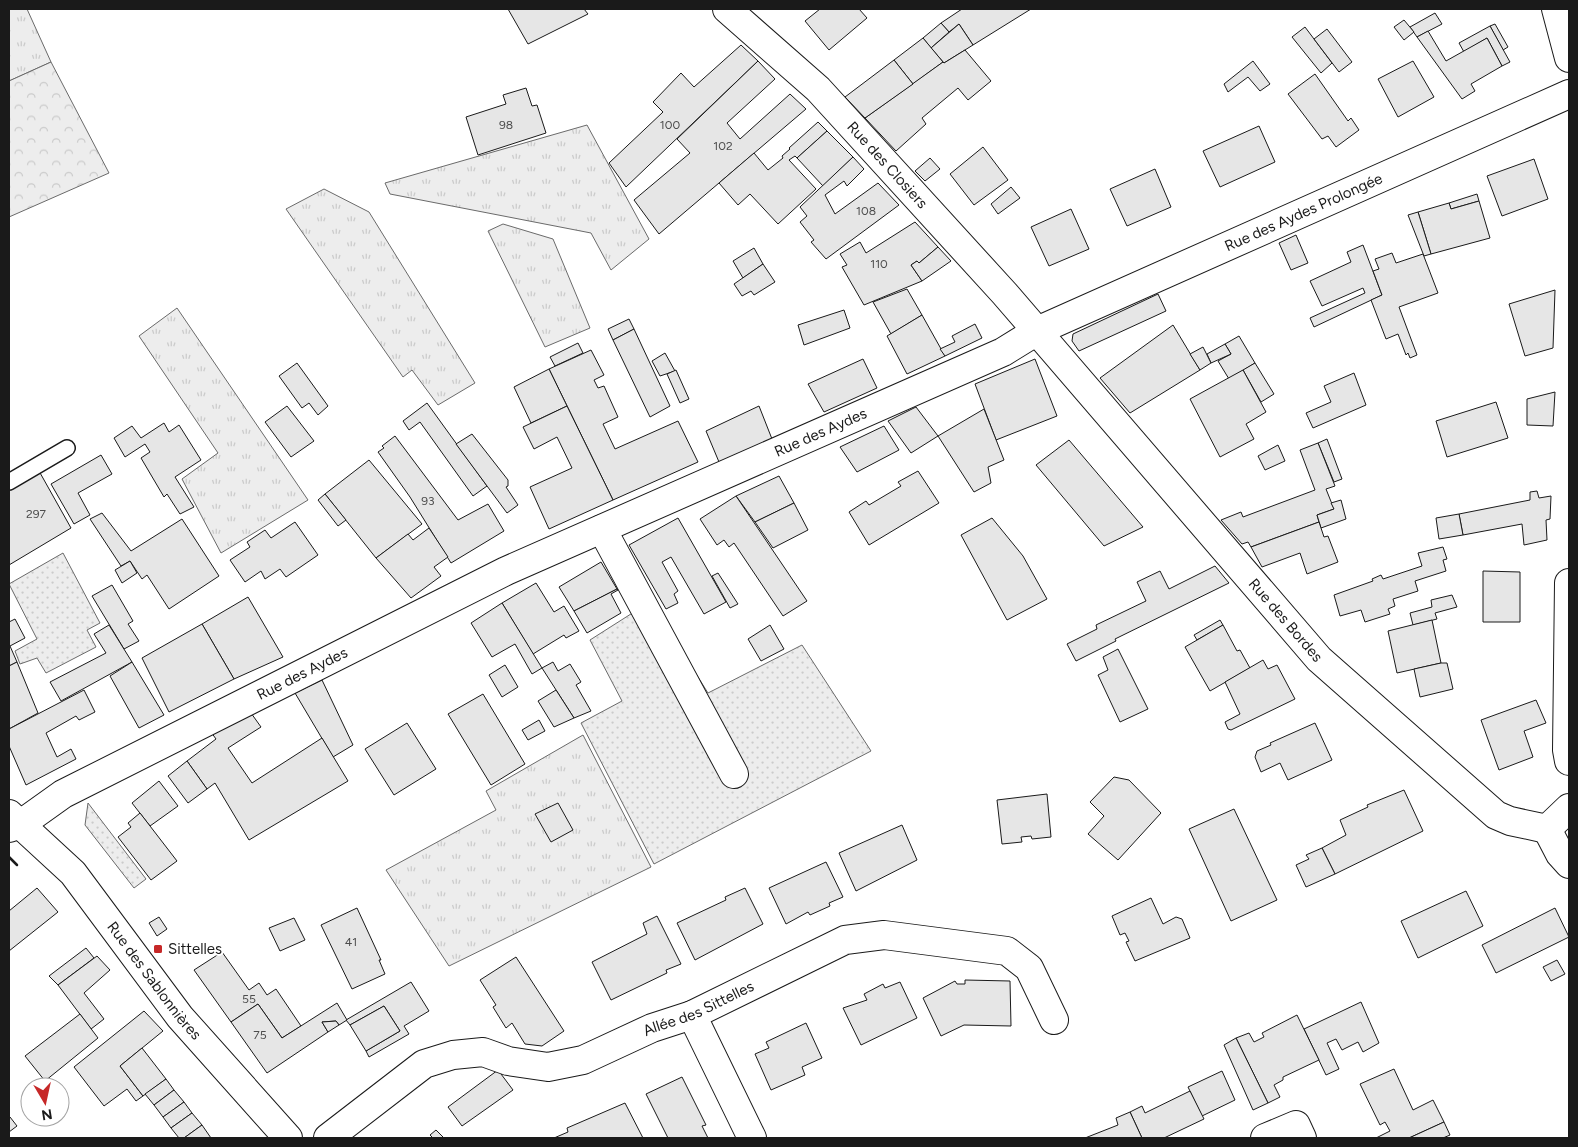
<svg xmlns="http://www.w3.org/2000/svg" width="1578" height="1147" viewBox="0 0 1578 1147" font-family="Figtree,sans-serif">
	<style>
		.grass { fill: url(#grass-tufts); stroke: #6a6a6a }
		.forest { fill: url(#forest-crowns); stroke: #6a6a6a }
		.park { fill: url(#park-dots); stroke: #6a6a6a }
		.building { fill: #e6e6e6; stroke: #1a1a1a }
		.lines { fill: none; stroke-linecap: round; stroke-linejoin: round }
		.service-casing { stroke: #1a1a1a; stroke-width: 18 }
		.minor-casing { stroke: #1a1a1a; stroke-width: 30 }
		.tertiary-casing { stroke: #1a1a1a; stroke-width: 30 }
		.service { stroke: #fff; stroke-width: 15 }
		.minor { stroke: #fff; stroke-width: 28 }
		.tertiary { stroke: #fff; stroke-width: 28 }
		.wall { stroke: #1a1a1a; stroke-width: 2.5 }
		.poi-dot { fill: #c62828; stroke: #fff; stroke-width: 2 }
		.labels { text-anchor: middle; stroke-width: 4; stroke-linejoin: round; paint-order: stroke }
		.number-label { font-size: 12px; fill: #4d4d4d }
		.street-label { font-size: 15px; fill: #1a1a1a; stroke: #fff }
		.poi-label { font-size: 15px; fill: #1a1a1a; stroke: #fff; text-anchor: start }
	</style>
	<defs>
		<pattern id="grass-tufts" width="24" height="20" patternUnits="userSpaceOnUse" patternTransform="scale(1.25)"><rect width="24" height="20" fill="#ededed"/><path d="M3 7l-1-3M5 7V3M7 7l1-3M15 17l-1-3M17 17v-4M19 17l1-3" fill="none" stroke="#cbcbcb"/></pattern>
		<pattern id="forest-crowns" width="20" height="18" patternUnits="userSpaceOnUse" patternTransform="scale(1.25)"><rect width="20" height="18" fill="#ededed"/><path d="M2 6a3 3 0 1 1 6 0M12 15a3 3 0 1 1 6 0" fill="none" stroke="#cbcbcb"/></pattern>
		<pattern id="park-dots" width="8" height="8" patternUnits="userSpaceOnUse" patternTransform="scale(1.25)"><rect width="8" height="8" fill="#ededed"/><path d="M2 2h.1M6 6h.1" fill="none" stroke="#cbcbcb" stroke-width="1.8" stroke-linecap="round"/></pattern>
	</defs>
	<rect width="100%" height="100%" fill="#fff"/>
	<g class="grass">
		<path d="M9,9H27L51,62L9,81Z"/>
		<path d="M587,125L649,239L611,270L591,233L390,194L385,183Z"/>
		<path d="M324,189L369,212L475,383L438,405L412,370L403,377L286,209Z"/>
		<path d="M503,224L553,239L590,328L545,347L488,231Z"/>
		<path d="M177,308L308,500L221,553L182,479L218,453L139,336Z"/>
		<path d="M583,735L651,867L449,966L386,870L496,810L486,791Z"/>
	</g>
	<path class="forest" d="M51,62L109,173L9,217V81Z"/>
	<g class="park">
		<path d="M63,553L100,623L87,630L96,647L46,673L37,658L20,664L15,651L37,639L9,584Z"/>
		<path d="M634,612L666,626L708,693L802,645L871,751L654,864L581,723L622,701L590,640Z"/>
		<path d="M88,803L146,879L134,888L85,825Z"/>
	</g>
	<g class="building">
		<path d="M508,9H584L588,14L528,44Z"/>
		<path d="M820,9H859L867,18L829,50L805,21Z"/>
		<path d="M962,9H1031L973,45L959,24L949,32L941,23Z"/>
		<path d="M1435,13L1442,24L1417,37L1410,27Z"/>
		<path d="M1404,20L1414,32L1404,40L1394,27Z"/>
		<path d="M941,23L949,32L931,48L923,38Z"/>
		<path d="M959,24L973,45L944,63L931,48Z"/>
		<path d="M1495,24L1508,47L1503,50L1490,26Z"/>
		<path d="M1490,26L1510,62L1502,66L1487,38L1464,52L1459,43Z"/>
		<path d="M1305,27L1332,63L1321,73L1292,37Z"/>
		<path d="M1327,29L1352,62L1339,72L1314,39Z"/>
		<path d="M1428,31L1446,61L1487,38L1502,66L1471,84L1475,91L1462,99L1417,37Z"/>
		<path d="M923,38L943,62L913,84L894,60Z"/>
		<path d="M741,45L758,61L626,187L609,163L663,112L653,102L681,73L694,87Z"/>
		<path d="M965,50L991,81L968,100L958,88L922,118L926,124L896,151L865,118L943,62L944,63Z"/>
		<path d="M894,60L913,84L865,118L845,97Z"/>
		<path d="M758,61L775,79L727,123L740,139L790,94L806,109L659,234L634,200L690,153L677,139Z"/>
		<path d="M1253,61L1270,84L1260,91L1248,77L1228,92L1224,84Z"/>
		<path d="M1413,61L1434,97L1398,117L1378,79Z"/>
		<path d="M1315,74L1348,121L1351,118L1359,130L1336,147L1328,136L1322,139L1288,94Z"/>
		<path d="M526,88L532,106L537,105L546,133L478,155L466,117L506,104L503,95Z"/>
		<path d="M818,122L827,131L797,158L795,156L789,160L816,189L778,224L750,194L738,205L719,183L754,153L768,170L783,158L782,156L790,149L789,148Z"/>
		<path d="M1259,126L1275,162L1220,187L1203,151Z"/>
		<path d="M827,131L853,157L823,186L797,158Z"/>
		<path d="M983,147L1008,180L974,205L950,174Z"/>
		<path d="M853,157L864,169L847,186L844,181L825,195L835,214L878,183L899,205L826,259L811,242L814,240L800,222L807,216L800,207Z"/>
		<path d="M930,158L940,169L925,181L915,171Z"/>
		<path d="M1534,159L1548,199L1502,216L1487,176Z"/>
		<path d="M1155,169L1171,207L1127,226L1110,189Z"/>
		<path d="M1011,187L1020,198L998,214L991,204Z"/>
		<path d="M1477,194L1479,201L1451,209L1449,203Z"/>
		<path d="M1479,201L1490,238L1431,254L1418,212L1449,203L1451,209Z"/>
		<path d="M1071,209L1089,249L1049,266L1031,227Z"/>
		<path d="M1418,212L1431,254L1424,256L1408,215Z"/>
		<path d="M915,222L938,247L919,263L917,261L911,265L922,281L864,305L842,267L847,265L840,254L860,242L866,253Z"/>
		<path d="M1296,235L1308,263L1291,270L1279,243Z"/>
		<path d="M1363,245L1382,295L1314,327L1310,318L1365,293L1363,288L1322,306L1310,281L1351,262L1347,252Z"/>
		<path d="M938,247L951,261L922,281L911,265L917,261L919,263Z"/>
		<path d="M754,248L763,264L743,278L733,261Z"/>
		<path d="M1392,253L1396,263L1423,254L1438,293L1399,307L1417,355L1410,358L1408,353L1406,355L1398,334L1386,339L1371,300L1382,295L1373,271L1379,269L1375,259Z"/>
		<path d="M763,264L775,282L754,295L751,291L742,296L734,284Z"/>
		<path d="M907,289L922,315L891,334L873,302Z"/>
		<path d="M1555,290L1553,348L1525,356L1509,304Z"/>
		<path d="M1158,294L1166,311L1079,351L1072,341L1073,334Z"/>
		<path d="M844,310L850,328L804,345L798,325Z"/>
		<path d="M922,315L945,356L907,374L887,336Z"/>
		<path d="M629,319L634,329L613,340L608,329Z"/>
		<path d="M975,324L982,338L945,356L940,349L955,342L952,336Z"/>
		<path d="M1173,325L1200,370L1130,413L1100,378Z"/>
		<path d="M634,329L670,406L650,417L613,340Z"/>
		<path d="M1239,336L1255,363L1229,379L1218,361L1231,354L1225,344Z"/>
		<path d="M578,343L583,353L555,366L550,357Z"/>
		<path d="M1225,344L1231,354L1211,363L1207,354Z"/>
		<path d="M1203,347L1211,363L1200,370L1190,354Z"/>
		<path d="M591,350L604,375L594,380L598,388L604,386L618,417L603,424L615,449L678,421L698,462L613,500L549,369Z"/>
		<path d="M665,353L675,371L660,376L652,361Z"/>
		<path d="M863,359L877,388L824,412L808,384Z"/>
		<path d="M1035,359L1057,416L996,440L975,384Z"/>
		<path d="M297,363L328,406L318,415L309,403L302,408L279,376Z"/>
		<path d="M1255,363L1274,394L1261,402L1243,370Z"/>
		<path d="M549,369L567,406L531,423L514,387Z"/>
		<path d="M676,370L689,399L680,403L667,374Z"/>
		<path d="M1243,370L1266,412L1246,424L1254,439L1220,457L1190,399Z"/>
		<path d="M1354,373L1366,405L1313,428L1306,413L1331,402L1324,386Z"/>
		<path d="M1555,392L1553,426L1527,425V399Z"/>
		<path d="M1496,402L1508,438L1447,457L1436,421Z"/>
		<path d="M427,403L487,486L473,496L420,422L409,430L403,421Z"/>
		<path d="M287,406L314,441L291,457L265,422Z"/>
		<path d="M567,406L613,500L549,529L530,487L572,468L557,437L534,449L523,427Z"/>
		<path d="M759,406L772,439L719,462L706,431Z"/>
		<path d="M916,407L938,436L911,453L888,421Z"/>
		<path d="M984,409L1004,460L988,467L991,483L974,492L938,436Z"/>
		<path d="M164,423L169,432L179,425L201,460L175,477L194,507L180,514L167,494L164,497L141,458L150,452L145,444L125,457L114,438L132,426L141,438Z"/>
		<path d="M884,426L899,450L857,472L840,447Z"/>
		<path d="M472,434L508,480V486L506,487L518,505L507,513L456,444Z"/>
		<path d="M395,436L458,520L488,504L504,531L451,563L410,497L378,452L384,448L382,446Z"/>
		<path d="M1327,439L1342,479L1334,482L1318,443Z"/>
		<path d="M1069,440L1143,527L1104,546L1036,465Z"/>
		<path d="M1318,443L1335,486L1326,489L1334,509L1317,515L1319,522L1251,547L1248,542L1242,544L1221,520L1241,512L1243,517L1315,490L1300,450Z"/>
		<path d="M1278,445L1285,461L1265,470L1258,456Z"/>
		<path d="M101,455L112,474L78,493L90,515L74,524L51,484Z"/>
		<path d="M369,460L422,524L376,558L325,494Z"/>
		<path d="M39,471L71,528L9,565V488Z"/>
		<path d="M918,471L939,503L869,545L849,512L866,501L869,505L901,486L898,482Z"/>
		<path d="M779,476L794,503L755,522L736,496Z"/>
		<path d="M1537,491L1539,498L1551,496L1550,519L1546,520L1547,540L1524,545L1522,524L1463,535L1459,514L1530,500V492Z"/>
		<path d="M325,494L346,520L338,526L318,500Z"/>
		<path d="M736,496L807,601L783,616L734,543L729,547L724,540L717,545L700,519Z"/>
		<path d="M1341,500L1346,519L1321,528L1317,515L1334,509L1331,503Z"/>
		<path d="M794,503L808,530L773,548L755,522Z"/>
		<path d="M102,513L131,551L182,519L219,576L169,609L147,575L142,579L130,561L121,566L90,519Z"/>
		<path d="M1459,514L1463,535L1439,539L1436,518Z"/>
		<path d="M678,518L726,602L704,614L671,557L662,562L678,591L674,594L678,603L666,609L629,545Z"/>
		<path d="M992,518L1023,556L1047,599L1007,620L961,535Z"/>
		<path d="M295,522L318,555L286,577L280,569L265,579L261,571L245,582L230,560L250,547L247,542L265,530L271,538Z"/>
		<path d="M1319,522L1324,537L1328,536L1338,562L1307,574L1300,553L1262,567L1251,547Z"/>
		<path d="M429,528L448,557L434,567L441,576L411,598L376,558L408,534L413,540Z"/>
		<path d="M1443,547L1447,559L1443,560L1446,571L1415,581L1418,591L1393,599L1395,606L1388,609L1390,614L1365,622L1361,610L1340,616L1334,595L1373,581L1372,579L1381,575L1383,579L1422,566L1418,553Z"/>
		<path d="M130,561L137,573L122,583L115,570Z"/>
		<path d="M601,562L617,589L574,611L559,587Z"/>
		<path d="M1215,566L1229,583L1115,639L1116,641L1076,661L1067,644L1097,629L1096,625L1146,601L1137,582L1160,571L1169,589Z"/>
		<path d="M1483,571L1520,572V622H1483Z"/>
		<path d="M718,573L738,604L730,608L712,576Z"/>
		<path d="M536,583L554,612L564,606L579,631L566,638L564,635L533,654L502,603Z"/>
		<path d="M112,585L133,621L128,624L139,641L124,649L92,596Z"/>
		<path d="M617,589L618,590L611,594L621,613L587,633L574,611Z"/>
		<path d="M1452,595L1457,607L1435,613L1437,619L1413,625L1410,613L1432,607L1431,600Z"/>
		<path d="M248,597L283,657L234,679L202,624Z"/>
		<path d="M502,603L542,668L532,674L515,644L492,657L471,623Z"/>
		<path d="M15,619L25,638L10,646L17,662L9,666V622Z"/>
		<path d="M1220,620L1223,625L1197,640L1194,635Z"/>
		<path d="M1432,620L1441,663L1397,673L1388,631Z"/>
		<path d="M202,624L234,679L169,712L142,658Z"/>
		<path d="M109,625L132,662L61,701L50,682L106,653L94,634Z"/>
		<path d="M770,625L784,649L761,661L748,639Z"/>
		<path d="M1223,625L1237,651L1240,650L1250,668L1210,691L1185,647Z"/>
		<path d="M1118,649L1148,709L1120,722L1098,675L1108,670L1103,657Z"/>
		<path d="M1263,660L1268,669L1277,665L1295,699L1231,730L1228,729L1225,722L1240,714L1225,682Z"/>
		<path d="M17,662L38,713L9,729V666Z"/>
		<path d="M132,662L164,715L139,728L110,676Z"/>
		<path d="M553,662L558,671L570,664L581,682L576,685L591,711L574,718L542,668Z"/>
		<path d="M1441,663H1447L1453,689L1420,697L1414,669Z"/>
		<path d="M505,665L518,687L502,697L489,675Z"/>
		<path d="M322,680L353,745L333,757L295,693Z"/>
		<path d="M84,690L95,712L79,720L76,716L46,733L57,757L71,749L76,759L26,785L9,746V729Z"/>
		<path d="M556,690L574,718L554,727L538,701Z"/>
		<path d="M483,694L525,764L491,785L448,714Z"/>
		<path d="M1536,700L1546,723L1524,731L1533,757L1499,770L1481,720Z"/>
		<path d="M251,713L261,727L228,748L252,783L322,738L348,781L249,840L215,783L207,789L187,761L216,739L211,732Z"/>
		<path d="M539,720L545,731L528,740L522,730Z"/>
		<path d="M407,723L436,769L394,795L365,749Z"/>
		<path d="M1315,723L1332,760L1288,780L1280,763L1261,772L1255,757L1257,751L1271,745L1270,743Z"/>
		<path d="M187,761L207,789L188,803L168,776Z"/>
		<path d="M1114,777L1129,780L1161,813L1118,860L1088,834L1104,816L1090,802Z"/>
		<path d="M159,781L178,806L150,826L132,803Z"/>
		<path d="M1404,790L1423,831L1335,874L1322,848L1346,835L1340,820L1368,807L1367,805Z"/>
		<path d="M1047,794L1051,837L1032,839L1031,836L1021,837L1022,842L1002,844L997,800Z"/>
		<path d="M558,803L573,830L551,842L535,814Z"/>
		<path d="M1234,809L1277,900L1231,921L1189,829Z"/>
		<path d="M140,813L177,861L151,880L118,837L131,827L128,823Z"/>
		<path d="M902,825L917,860L856,891L839,853Z"/>
		<path d="M1322,848L1335,874L1306,887L1296,865L1309,859L1306,855Z"/>
		<path d="M826,862L843,897L829,903L830,906L810,915L808,912L786,924L769,888Z"/>
		<path d="M37,888L58,912L9,951V911Z"/>
		<path d="M745,888L763,924L695,960L677,923L726,900L725,897Z"/>
		<path d="M1466,891L1483,926L1418,958L1401,921Z"/>
		<path d="M1151,898L1163,924L1176,917L1182,919L1190,938L1135,961L1126,942L1129,941L1125,933L1120,935L1112,916Z"/>
		<path d="M357,908L381,960H379L385,974L352,989L321,925Z"/>
		<path d="M1555,908L1569,937L1496,973L1482,945Z"/>
		<path d="M657,916L681,964L666,970L667,973L611,1000L592,962L647,934L643,923Z"/>
		<path d="M159,917L167,929L157,936L149,923Z"/>
		<path d="M294,918L305,940L280,951L269,928Z"/>
		<path d="M86,948L94,958L58,985L49,976Z"/>
		<path d="M222,952L249,990L259,983L267,995L276,989L301,1026L282,1038L258,1004L231,1022L194,970Z"/>
		<path d="M97,956L110,970L84,993L104,1019L91,1029L58,985Z"/>
		<path d="M516,957L564,1031L542,1046L525,1044L512,1023L506,1028L493,1007L496,1005L480,980Z"/>
		<path d="M1557,960L1565,974L1551,981L1543,967Z"/>
		<path d="M965,980L1010,981L1011,1026L964,1025L941,1036L923,998L955,981L957,984H965Z"/>
		<path d="M411,982L429,1011L404,1026L409,1034L369,1057L366,1051L400,1031L384,1006L350,1025L346,1020Z"/>
		<path d="M900,982L917,1018L861,1045L843,1008L867,1000L864,994L883,984L885,988Z"/>
		<path d="M1361,1002L1379,1043L1363,1052L1358,1042L1342,1050L1336,1039L1327,1043L1339,1069L1326,1075L1304,1029Z"/>
		<path d="M337,1003L347,1020L339,1025L336,1021L322,1022L328,1032L267,1073L231,1022L258,1004L282,1038Z"/>
		<path d="M384,1006L400,1031L366,1051L350,1025Z"/>
		<path d="M144,1011L163,1031L120,1066L143,1096L136,1101L127,1089L104,1106L74,1067Z"/>
		<path d="M80,1014L98,1038L45,1081L25,1056Z"/>
		<path d="M1297,1015L1319,1060L1283,1077V1080L1274,1085L1280,1097L1268,1103L1236,1038L1249,1033L1254,1042L1264,1037L1262,1033Z"/>
		<path d="M336,1021L339,1025L328,1032L322,1022Z"/>
		<path d="M806,1023L822,1058L802,1067L805,1075L771,1090L755,1054L769,1048L766,1042Z"/>
		<path d="M1236,1038L1268,1103L1253,1110L1224,1045Z"/>
		<path d="M142,1048L166,1079L143,1096L120,1066Z"/>
		<path d="M1394,1069L1413,1110L1433,1100L1444,1122L1409,1138H1376L1390,1131L1385,1122L1380,1125L1360,1084Z"/>
		<path d="M498,1070L513,1090L462,1126L448,1107Z"/>
		<path d="M1222,1071L1235,1100L1202,1116L1188,1087Z"/>
		<path d="M682,1077L706,1125L702,1126L708,1138H668L646,1094Z"/>
		<path d="M166,1079L174,1090L154,1105L145,1094Z"/>
		<path d="M174,1090L184,1102L163,1117L154,1105Z"/>
		<path d="M1190,1091L1204,1119L1164,1138H1142L1130,1112L1142,1106L1145,1113Z"/>
		<path d="M184,1102L192,1113L171,1128L163,1117Z"/>
		<path d="M625,1103L643,1138H554L568,1132L567,1128Z"/>
		<path d="M1130,1112L1142,1138H1085L1118,1125L1116,1118Z"/>
		<path d="M192,1113L202,1125L184,1138H179L171,1128Z"/>
		<path d="M10,1117L17,1126L9,1132V1118Z"/>
		<path d="M1444,1122L1450,1135L1443,1138H1409Z"/>
		<path d="M202,1125L211,1138H184Z"/>
		<path d="M436,1130L444,1138H433L430,1135Z"/>
	</g>
	<g class="lines">
		<defs>
			<path id="service" d="M9,482L67,448"/>
			<g id="minor">
				<path id="s1" d="M727,9L818,89L1005,294L1319,659L1496,815L1510,821L1547,829"/>
				<path d="M1556,9L1569,58"/>
				<path d="M602,529L734,774"/>
				<path id="s2" d="M9,814L73,873L180,1017L288,1138"/>
				<path d="M1547,829L1560,854L1569,864"/>
				<path d="M1547,829L1569,808"/>
				<path d="M692,1015L752,1138"/>
				<path id="s3" d="M328,1138L424,1064L453,1055L483,1052L508,1061L548,1067L583,1060L652,1028L692,1015L845,940L884,935L1007,951L1029,968L1054,1020"/>
				<path d="M1265,1138L1296,1125L1302,1138"/>
			</g>
			<g id="tertiary">
				<path d="M1569,583L1567,750L1569,761"/>
				<path id="s4" d="M9,828L21,824L63,794L506,571L1003,352L1037,331L1569,94"/>
			</g>
		</defs>
		<use href="#service" class="service-casing"/>
		<use href="#minor" class="minor-casing"/>
		<use href="#tertiary" class="tertiary-casing"/>
		<use href="#service" class="service"/>
		<use href="#minor" class="minor"/>
		<use href="#tertiary" class="tertiary"/>
		<path class="wall" d="M9,857L17,865"/>
	</g>
	<rect class="poi-dot" x="153" y="944" width="10" height="10" rx="2.5"/>
	<g class="labels">
		<g class="number-label">
			<text x="506" y="129">98</text>
			<text x="670" y="129">100</text>
			<text x="723" y="150">102</text>
			<text x="866" y="215">108</text>
			<text x="879" y="268">110</text>
			<text x="428" y="505">93</text>
			<text x="36" y="518">297</text>
			<text x="351" y="946">41</text>
			<text x="249" y="1003">55</text>
			<text x="260" y="1039">75</text>
		</g>
		<g class="street-label">
			<text dy="5" stroke="none"><textPath href="#s1" startOffset="224">Rue des Closiers</textPath></text>
			<text dy="5" stroke="none"><textPath href="#s4" startOffset="1435">Rue des Aydes Prolongée</textPath></text>
			<text dy="5" stroke="none"><textPath href="#s4" startOffset="904">Rue des Aydes</textPath></text>
			<text dy="5" stroke="none"><textPath href="#s1" startOffset="829">Rue des Bordes</textPath></text>
			<text dy="5" stroke="none"><textPath href="#s4" startOffset="332">Rue des Aydes</textPath></text>
			<text dy="5" stroke="none"><textPath href="#s2" startOffset="222">Rue des Sablonnières</textPath></text>
			<text dy="5" stroke="none"><textPath href="#s3" startOffset="411">Allée des Sittelles</textPath></text>
		</g>
		<g class="poi-label">
			<text x="168" y="954">Sittelles</text>
		</g>
	</g>
	<rect width="1578" height="1147" fill="none" stroke="#1a1a1a" stroke-width="20"/>
	<g transform="translate(45 1102) rotate(171)"><circle r="24" fill="#ffffff" stroke="#a3a3a3"/>
	<path d="M0-4L9 19L0 12L-9 19Z" fill="#c62828"/>
	<text y="-8" font-size="14" font-weight="bold" text-anchor="middle" fill="#1a1a1a">N</text>
	</g>
</svg>
